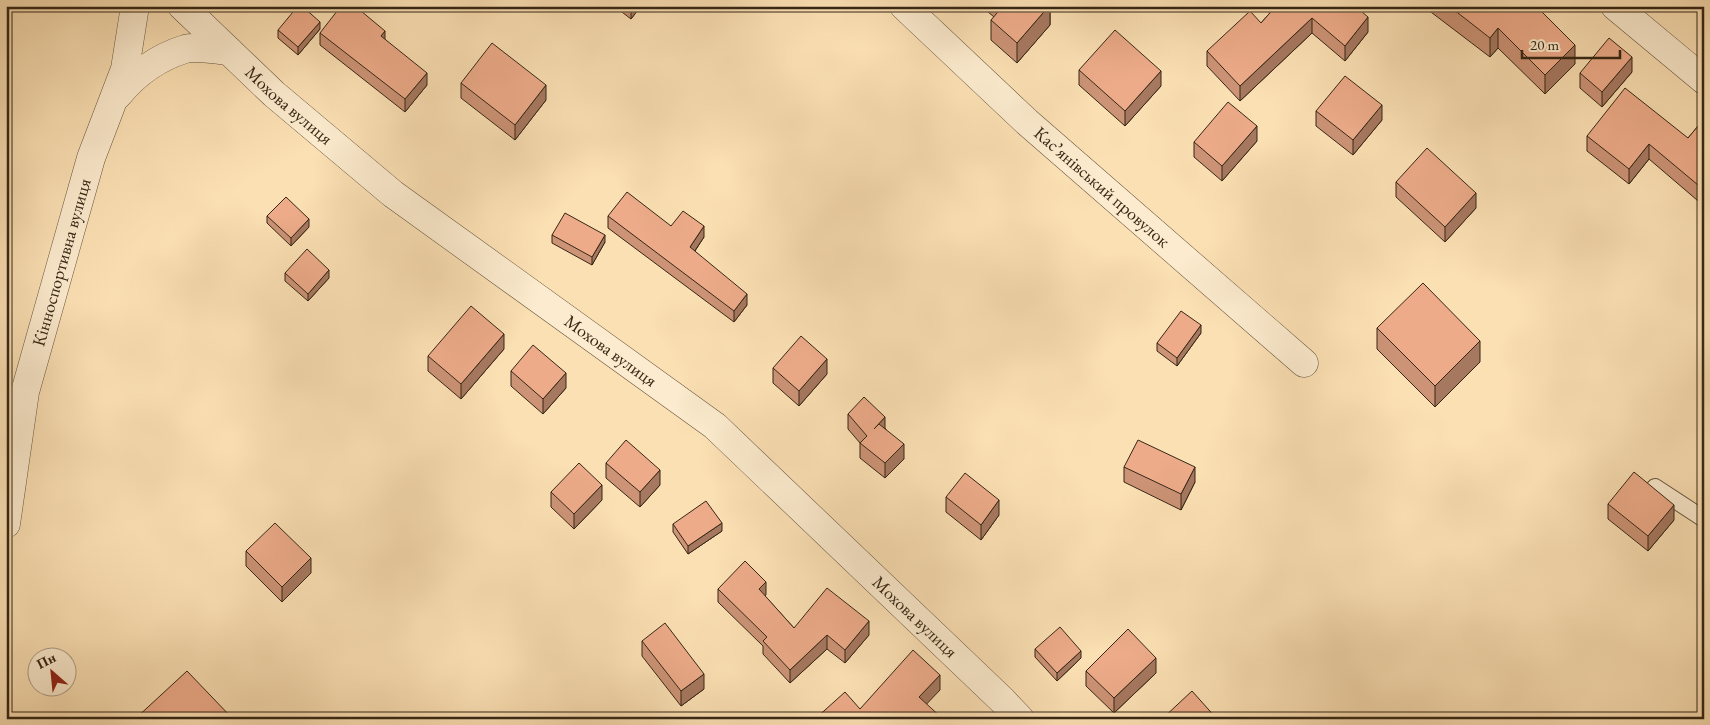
<svg xmlns="http://www.w3.org/2000/svg" width="1710" height="725" viewBox="0 0 1710 725" font-family="'EB Garamond',serif">
	<style>
		.lines { fill: none; stroke-linecap: round; stroke-linejoin: round }
		.service-casing { stroke: #67553d; stroke-width: 18 }
		.minor-casing { stroke: #67553d; stroke-width: 29 }
		.service { stroke: #fcebce; stroke-width: 16 }
		.minor { stroke: #fcebce; stroke-width: 28 }
		.wall { fill: #cc9376; stroke: #362715 }
		.shaded-wall { fill: #a67860; stroke: #362715 }
		.building { fill: #edab89; stroke: #362715 }
		.labels { text-anchor: middle; stroke-width: 4; stroke-linejoin: round; paint-order: stroke }
		.street-label { font-size: 18px; fill: #362715; stroke: #fcebce }
	</style>
	<rect width="100%" height="100%" fill="#fbe0b4"/>
	<filter id="stains"><feTurbulence type="fractalNoise" baseFrequency=".004" numOctaves="4"/><feColorMatrix values="0 0 0 0 .2 0 0 0 0 .09 0 0 0 0 .02 0 0 0 .5 -.17"/></filter>
	<radialGradient id="worn" r=".72"><stop offset=".6" stop-color="#630" stop-opacity="0"/><stop offset="1" stop-color="#630" stop-opacity=".3"/></radialGradient>
	<g class="lines">
		<defs>
			<path id="service" d="M1655,487L1704,519"/>
			<g id="minor">
				<path id="s1" d="M182,6L274,94L393,194L715,426L1002,700L1020,719"/>
				<path d="M904,6L1027,122L1304,363"/>
				<path d="M1615,6L1704,80"/>
				<path d="M118,95C135,74 159,57 185,49C196,46 217,50 229,51"/>
				<path id="s2" d="M6,524L25,392L91,158L125,69L135,6"/>
			</g>
		</defs>
		<use href="#service" class="service-casing"/>
		<use href="#minor" class="minor-casing"/>
		<use href="#service" class="service"/>
		<use href="#minor" class="minor"/>
	</g>
	<g class="wall">
		<path d="M614,6H641L631,19Z"/>
		<path d="M981,6H1050V25L1017,63L991,40V20L994,17Z"/>
		<path d="M1276,6L1368,32L1345,61L1312,33L1240,101L1207,66V51L1261,23Z"/>
		<path d="M1423,6H1536L1575,64L1545,94L1498,48L1490,57Z"/>
		<path d="M320,29L298,55L278,38V30Z"/>
		<path d="M320,33L385,39L427,85L405,112L320,45Z"/>
		<path d="M1079,70L1161,86L1125,126L1079,85Z"/>
		<path d="M1632,72L1602,107L1580,88V73Z"/>
		<path d="M461,83L546,100L515,140L461,98Z"/>
		<path d="M1316,111L1382,120L1353,155L1316,126Z"/>
		<path d="M1704,119V206L1649,159L1629,184L1587,151V136L1688,138Z"/>
		<path d="M1257,141L1222,181L1194,157V142Z"/>
		<path d="M1396,182L1476,208L1445,242L1396,197Z"/>
		<path d="M267,216L309,227L291,246L267,223Z"/>
		<path d="M608,216L671,226L704,237L695,251L747,305L734,322L608,228Z"/>
		<path d="M552,235L605,242L592,265L552,243Z"/>
		<path d="M285,273L329,278L308,301L285,281Z"/>
		<path d="M1377,328L1480,362L1435,407L1377,349Z"/>
		<path d="M1201,333L1177,366L1157,351V343Z"/>
		<path d="M504,349L461,399L428,371V356Z"/>
		<path d="M773,368L827,374L799,406L773,383Z"/>
		<path d="M511,371L566,388L543,414L511,386Z"/>
		<path d="M848,414L885,428L904,459L885,478L860,458V443L848,429Z"/>
		<path d="M606,463L660,485L640,507L606,478Z"/>
		<path d="M1124,467L1195,482L1181,510L1124,482Z"/>
		<path d="M551,492L602,500L574,529L551,507Z"/>
		<path d="M946,497L999,515L981,540L946,512Z"/>
		<path d="M1608,504L1674,520L1648,551L1608,519Z"/>
		<path d="M673,524L722,531L688,554L673,532Z"/>
		<path d="M246,551L311,573L282,602L246,566Z"/>
		<path d="M718,589L766,595L765,596L794,628L869,635L845,663L827,649L790,683L763,654V646L718,602Z"/>
		<path d="M642,641L704,689L681,706L642,656Z"/>
		<path d="M1035,649L1081,658L1057,681L1035,657Z"/>
		<path d="M1086,671L1156,673L1114,713L1086,686Z"/>
	</g>
	<g class="shaded-wall">
		<path d="M631,6H641L631,19Z"/>
		<path d="M1049,6H1050V25L1017,63V43Z"/>
		<path d="M1368,17V32L1345,61V46Z"/>
		<path d="M1312,18V33L1240,101V86Z"/>
		<path d="M320,22V29L298,55V47Z"/>
		<path d="M1498,28V48L1490,57V38Z"/>
		<path d="M385,31V44L381,36Z"/>
		<path d="M1575,45V64L1545,94V75Z"/>
		<path d="M1632,57V72L1602,107V92Z"/>
		<path d="M1161,71V86L1125,126V111Z"/>
		<path d="M427,73V85L405,112V99Z"/>
		<path d="M546,85V100L515,140V125Z"/>
		<path d="M1382,105V120L1353,155V140Z"/>
		<path d="M1257,126V141L1222,181V166Z"/>
		<path d="M1649,144V159L1629,184V169Z"/>
		<path d="M1476,193V208L1445,242V227Z"/>
		<path d="M309,219V227L291,246V238Z"/>
		<path d="M704,226V237L690,258V247Z"/>
		<path d="M605,235V242L592,265V257Z"/>
		<path d="M329,270V278L308,301V294Z"/>
		<path d="M747,294V305L734,322V311Z"/>
		<path d="M1201,325V333L1177,366V358Z"/>
		<path d="M504,334V349L461,399V384Z"/>
		<path d="M1480,341V362L1435,407V386Z"/>
		<path d="M827,359V374L799,406V391Z"/>
		<path d="M566,373V388L543,414V399Z"/>
		<path d="M885,417V432L874,429Z"/>
		<path d="M904,444V459L885,478V463Z"/>
		<path d="M1195,467V482L1181,510V494Z"/>
		<path d="M660,470V485L640,507V492Z"/>
		<path d="M602,485V500L574,529V514Z"/>
		<path d="M999,500V515L981,540V525Z"/>
		<path d="M1674,505V520L1648,551V536Z"/>
		<path d="M722,523V531L688,554V546Z"/>
		<path d="M311,558V573L282,602V587Z"/>
		<path d="M766,582V595L759,602V589Z"/>
		<path d="M869,621V635L845,663V650Z"/>
		<path d="M827,635V649L790,683V670Z"/>
		<path d="M1081,651V658L1057,681V673Z"/>
		<path d="M1156,658V673L1114,713V698Z"/>
		<path d="M704,674V689L681,706V691Z"/>
		<path d="M940,675V690L919,712V697Z"/>
	</g>
	<g class="building">
		<path d="M298,6H302L320,22L298,47L278,30Z"/>
		<path d="M341,6H355L385,31L381,36L427,73L405,99L320,33Z"/>
		<path d="M1003,6H1049L1017,43L991,20Z"/>
		<path d="M1276,6H1355L1368,17L1345,46L1312,18L1240,86L1207,51L1250,11L1261,23Z"/>
		<path d="M1449,6H1536L1575,45L1545,75L1498,28L1490,38Z"/>
		<path d="M1115,30L1161,71L1125,111L1079,70Z"/>
		<path d="M1609,38L1632,57L1602,92L1580,73Z"/>
		<path d="M492,43L546,85L515,125L461,83Z"/>
		<path d="M1345,76L1382,105L1353,140L1316,111Z"/>
		<path d="M1625,88L1688,138L1704,119V190L1649,144L1629,169L1587,136Z"/>
		<path d="M1228,102L1257,126L1222,166L1194,142Z"/>
		<path d="M1427,148L1476,193L1445,227L1396,182Z"/>
		<path d="M627,192L671,226L683,211L704,226L690,247L747,294L734,311L608,216Z"/>
		<path d="M286,197L309,219L291,238L267,216Z"/>
		<path d="M565,213L605,235L592,257L552,235Z"/>
		<path d="M307,249L329,270L308,294L285,273Z"/>
		<path d="M1423,283L1480,341L1435,386L1377,328Z"/>
		<path d="M471,306L504,334L461,384L428,356Z"/>
		<path d="M1181,311L1201,325L1177,358L1157,343Z"/>
		<path d="M801,336L827,359L799,391L773,368Z"/>
		<path d="M533,345L566,373L543,399L511,371Z"/>
		<path d="M864,397L885,417L874,429L879,424L904,444L885,463L860,443L867,436L848,414Z"/>
		<path d="M626,440L660,470L640,492L606,463Z"/>
		<path d="M1138,440L1195,467L1181,494L1124,467Z"/>
		<path d="M579,463L602,485L574,514L551,492Z"/>
		<path d="M1634,472L1674,505L1648,536L1608,504Z"/>
		<path d="M965,473L999,500L981,525L946,497Z"/>
		<path d="M706,501L722,523L688,546L673,524Z"/>
		<path d="M275,523L311,558L282,587L246,551Z"/>
		<path d="M745,561L766,582L759,589L794,628L827,588L869,621L845,650L827,635L790,670L763,641L767,637L718,589Z"/>
		<path d="M665,623L704,674L681,691L642,641Z"/>
		<path d="M1060,627L1081,651L1057,673L1035,649Z"/>
		<path d="M1128,629L1156,658L1114,698L1086,671Z"/>
		<path d="M913,650L940,675L919,697L943,719H815L845,692L860,709Z"/>
		<path d="M187,671L233,719H135Z"/>
		<path d="M1192,691L1217,719H1162Z"/>
	</g>
	<g class="labels">
		<g class="street-label">
			<text dy="6" stroke="none"><textPath href="#s1" startOffset="146">Мохова вулиця</textPath></text>
			<text transform="translate(1102 187) rotate(41)" y="6">Касʼянівський провулок</text>
			<text dy="6" stroke="none"><textPath href="#s2" startOffset="268">Кінноспортивна вулиця</textPath></text>
			<text dy="6" stroke="none"><textPath href="#s1" startOffset="551">Мохова вулиця</textPath></text>
			<text dy="6" stroke="none"><textPath href="#s1" startOffset="956">Мохова вулиця</textPath></text>
		</g>
	</g>
	<rect width="1710" height="725" fill="none" stroke="#fbe0b4" stroke-width="25"/>
	<rect x="8" y="8" width="1695" height="710" fill="none" stroke="#362715" stroke-width="2.5"/>
	<rect x="12" y="12" width="1685" height="700" fill="none" stroke="#362715"/>
	<g transform="translate(52 672) rotate(333)"><circle r="24" fill="#fcebce" stroke="#ad9d84"/>
	<path d="M0-4L9 19L0 12L-9 19Z" fill="#8f2418"/>
	<text y="-8" font-size="14" font-weight="bold" text-anchor="middle" fill="#362715">Пн</text>
	</g>
	<path d="M1522 50v8h98v-8" fill="none" stroke="#362715" stroke-width="2.5"/>
	<text x="1530" y="50" font-size="15" fill="#362715" stroke="#fcebce" stroke-width="4" paint-order="stroke">20 m</text>
	<rect width="100%" height="100%" filter="url(#stains)"/>
	<rect width="100%" height="100%" fill="url(#worn)"/>
</svg>
